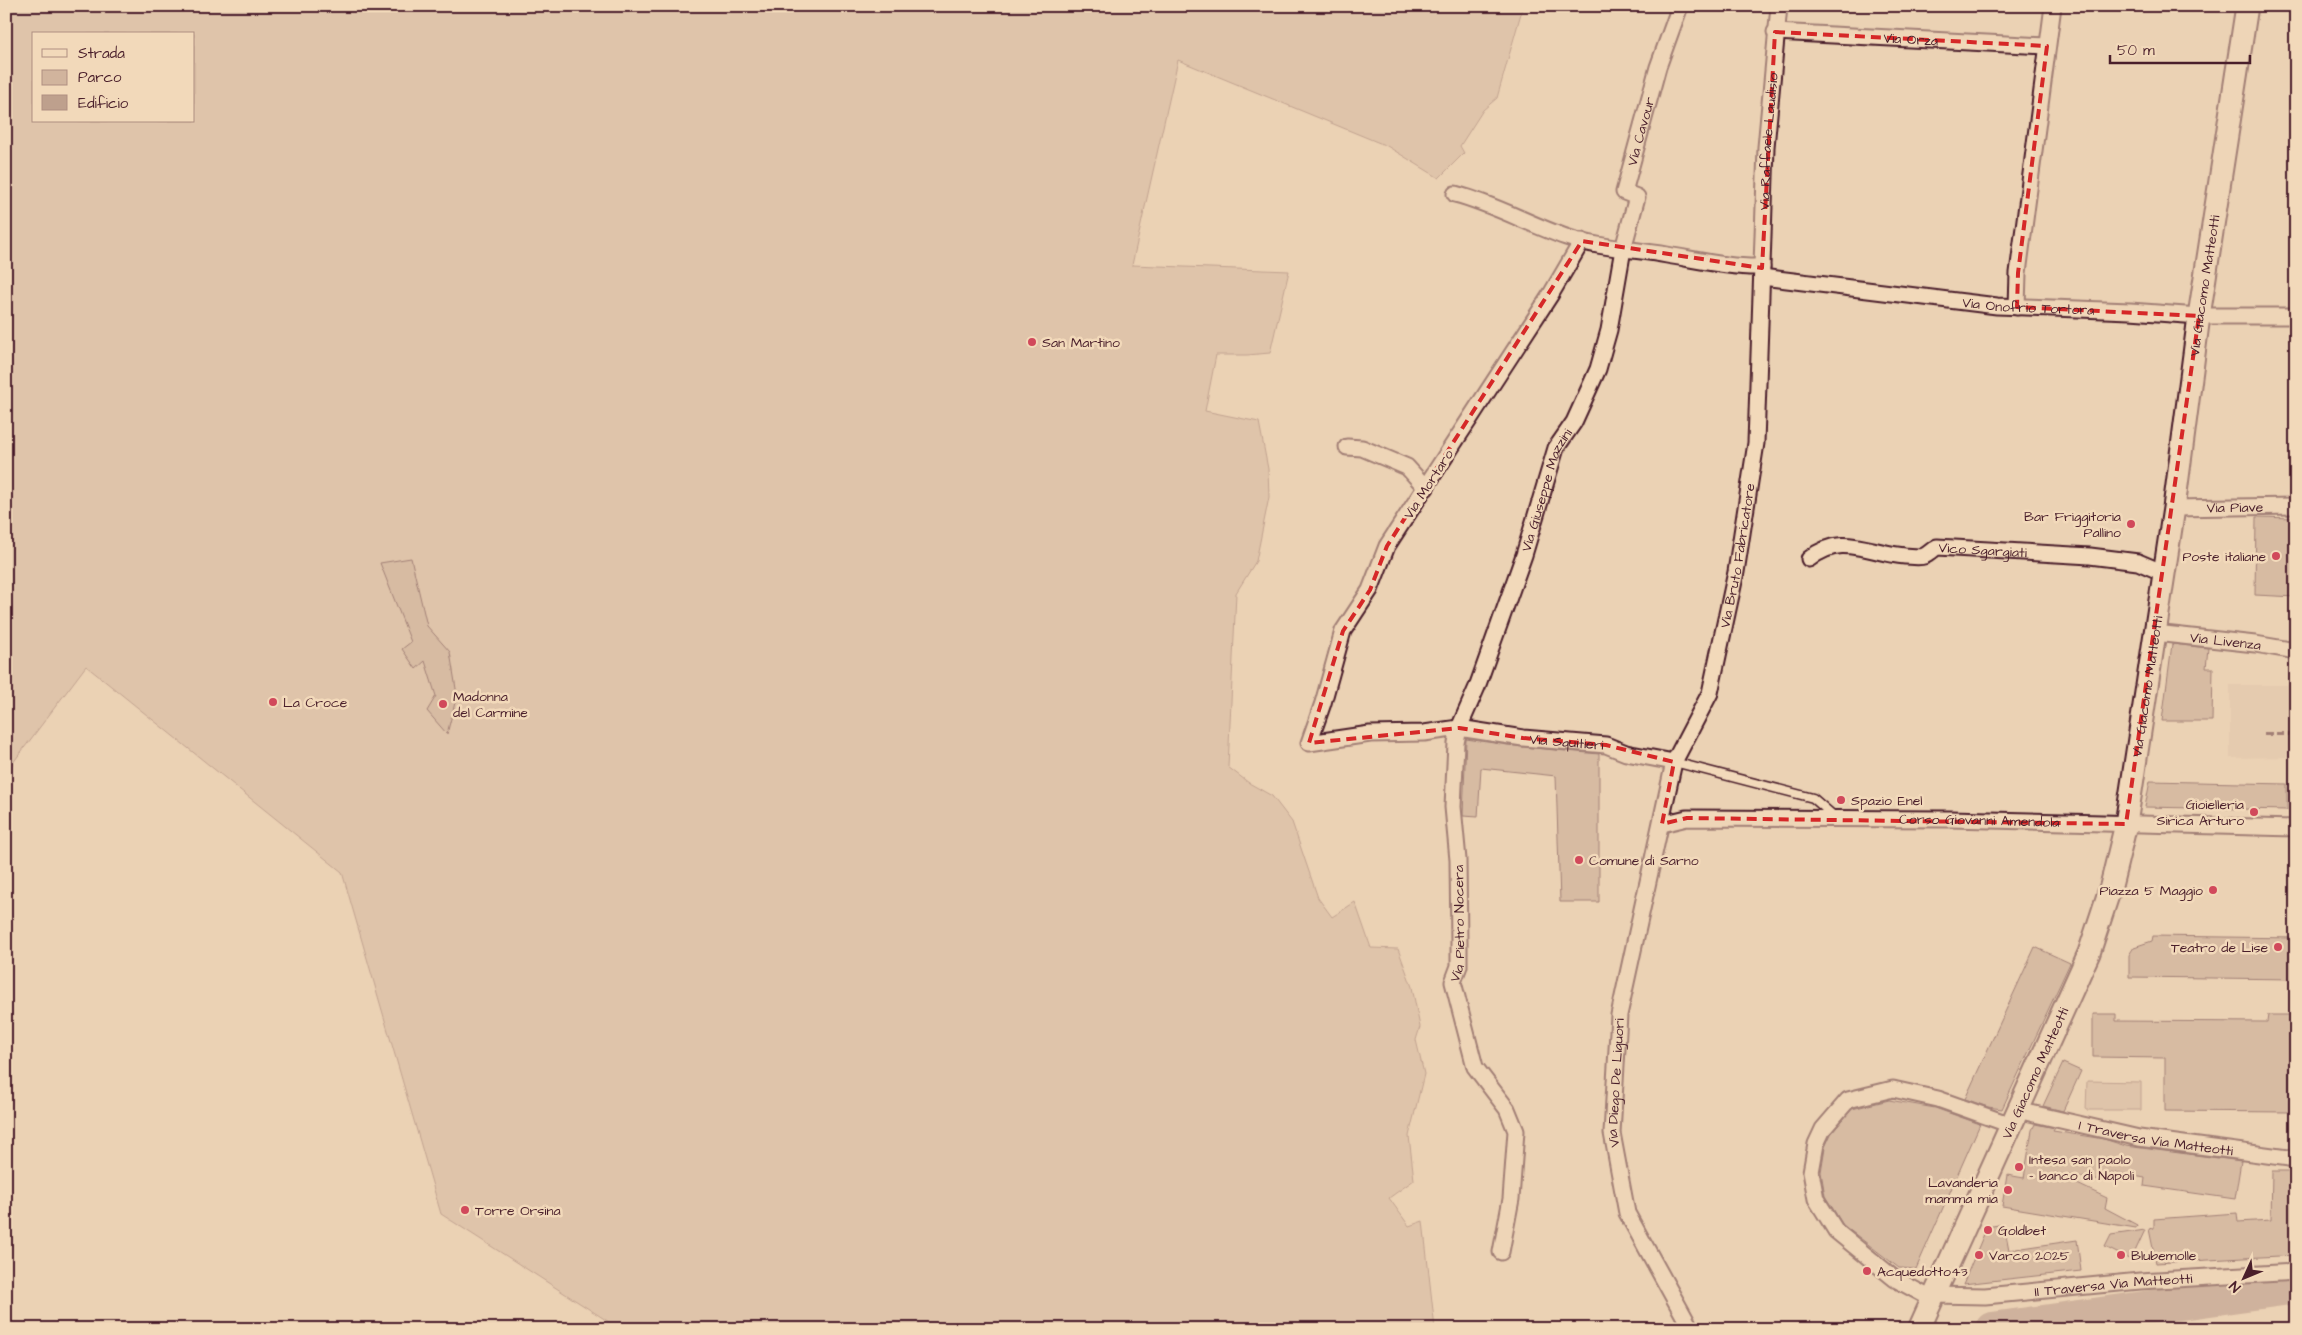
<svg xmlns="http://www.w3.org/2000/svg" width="2302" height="1335" viewBox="0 0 2302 1335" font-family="'Architects Daughter',sans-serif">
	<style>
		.built { fill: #dec3a8 }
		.green { fill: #d1b49d; stroke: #8e6a64; fill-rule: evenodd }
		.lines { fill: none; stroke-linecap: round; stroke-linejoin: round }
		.river { stroke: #ae8d80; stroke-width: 34 }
		.building { fill: #bea08d; stroke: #4a1f2b }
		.lane-casing { stroke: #4a1f2b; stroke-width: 11 }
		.street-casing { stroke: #4a1f2b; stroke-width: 19 }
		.secondary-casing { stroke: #4a1f2b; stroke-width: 25 }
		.lane { stroke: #f2d9ba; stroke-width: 8 }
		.street { stroke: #f2d9ba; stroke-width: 15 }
		.secondary { stroke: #f2d9ba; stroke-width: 21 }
		.rail { stroke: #4a1f2b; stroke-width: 4; stroke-dasharray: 8 4; stroke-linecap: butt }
		.marked { fill: none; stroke: #d62828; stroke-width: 4; stroke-dasharray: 10 6; stroke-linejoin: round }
		.poi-dot { fill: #d1495b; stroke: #f2d9ba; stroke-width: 2 }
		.labels { text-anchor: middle; stroke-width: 5; stroke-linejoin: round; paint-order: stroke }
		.street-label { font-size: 14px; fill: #4a1f2b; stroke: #f2d9ba }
		.poi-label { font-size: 14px; fill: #4a1f2b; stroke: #f2d9ba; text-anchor: start }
	</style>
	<rect width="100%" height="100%" fill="#ebd2b4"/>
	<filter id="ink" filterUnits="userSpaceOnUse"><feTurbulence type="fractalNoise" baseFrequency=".02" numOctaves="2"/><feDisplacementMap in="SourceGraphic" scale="10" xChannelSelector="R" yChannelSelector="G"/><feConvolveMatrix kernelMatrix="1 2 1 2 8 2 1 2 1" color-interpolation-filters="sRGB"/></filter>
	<g filter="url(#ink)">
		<path class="built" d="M2230,685H2296V781H2291L2289,757L2230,758Z"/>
		<g class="green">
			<path d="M6,6H1523L1497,98L1483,110L1460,146L1464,153L1439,178L1387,146L1178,60L1132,265L1289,271L1270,353L1247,355H1216L1205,411L1259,422L1268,469L1269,497L1256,561L1236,593L1228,767L1249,783L1272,796L1292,822L1318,898L1332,917L1355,902L1371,948L1398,949L1412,987L1420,1027L1416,1040L1424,1074L1409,1136L1414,1180L1389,1198L1409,1226L1423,1221L1435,1329H620L441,1214L342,872L86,666L6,772ZM34,34H194V121H34Z"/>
			<path d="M2087,1081L2141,1082V1110H2086Z"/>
		</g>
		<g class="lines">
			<path class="river" d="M1992,1329L2296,1287"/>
		</g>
		<g class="building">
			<path d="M2256,517L2296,518V597L2255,595Z"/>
			<path d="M411,558L427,626L450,652L457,695L447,734L427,711L436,696L425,661L416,669L402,649L411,642L380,563Z"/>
			<path d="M2172,644L2208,648L2206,668H2213L2212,721H2162Z"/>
			<path d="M1466,739L1522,747L1599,754V902H1560L1556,776L1481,768L1478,817L1463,816Z"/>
			<path d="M2150,781L2287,784V810L2145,807Z"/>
			<path d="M2153,936L2296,938V979L2129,977V955L2134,947L2152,941Z"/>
			<path d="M2035,947L2070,963L2002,1109L1988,1107L1965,1099Z"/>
			<path d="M2093,1014H2116V1021L2267,1022L2268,1015H2290L2289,1112L2165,1111V1058L2093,1057Z"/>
			<path d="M2063,1063L2081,1071L2063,1111L2043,1106Z"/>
			<path d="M1889,1100L1935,1108L1980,1124L1916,1269L1899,1268L1843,1225L1825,1196L1821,1172L1825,1147L1831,1134L1852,1109Z"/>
			<path d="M2035,1124L2055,1128L2053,1131L2104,1139L2126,1146L2241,1161L2235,1199L2144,1186L2145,1178L2111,1172L2109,1181L2054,1173L2107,1198L2105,1208L2137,1225L2136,1228L2002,1206L2007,1175L2024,1178L2032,1130Z"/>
			<path d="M2272,1171H2296V1255L2156,1263L2149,1229L2154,1228V1219L2237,1213L2238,1222L2271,1220Z"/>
			<path d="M2004,1224L2009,1250L2077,1240L2081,1271L1963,1284L1987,1227Z"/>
			<path d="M2145,1230L2131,1260L2105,1247L2111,1235Z"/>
		</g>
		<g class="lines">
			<defs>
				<path id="lane" d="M1674,762L1813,798L1835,817"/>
				<g id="street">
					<path id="s1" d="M1775,32L2047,46"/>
					<path d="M1455,194C1494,204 1528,224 1566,237C1598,248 1633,249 1667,255C1698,260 1731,268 1762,267"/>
					<path id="s2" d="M1582,241L1551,294L1387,546L1370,590L1343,631L1323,703L1309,743L1370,734L1424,733L1459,728L1523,738L1606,745L1626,753L1674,762"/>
					<path id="s3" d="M1762,277L1997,306L2130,311L2199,316H2296"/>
					<path d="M2017,307L2018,273L2053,6"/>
					<path d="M1347,447L1362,448L1407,467L1426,488"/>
					<path id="s4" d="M2174,508L2296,506"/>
					<path id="s5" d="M1809,559C1842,532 1867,553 1905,556C1910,556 1919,558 1924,556C1929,554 1933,549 1937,547L2090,556L2138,562L2164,573"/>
					<path id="s6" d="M2155,633L2255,644L2296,651"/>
					<path id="s7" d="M1662,824L1687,818L1950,819L2296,828"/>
					<path id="s8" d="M2017,1110L2139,1138L2296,1159"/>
					<path id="s9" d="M1501,1252L1511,1199L1516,1131L1507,1109L1475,1067L1453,982L1459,966V943L1458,860L1453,807L1456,743L1459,728L1477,687L1524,555L1556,448L1574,422L1598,369L1609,330L1623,249L1637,197L1624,192L1658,67L1680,6"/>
					<path id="s10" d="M1933,1295L1985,1296L2140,1281L2296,1272"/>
					<path d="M1932,1299L1895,1279L1836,1231L1816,1199L1811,1172L1816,1144L1823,1129L1848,1100L1893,1089L1938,1099L2011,1125"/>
					<path id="s11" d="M1691,1329L1627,1213L1612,1133L1619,1015L1674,762L1710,693L1736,572L1756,443L1766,147L1779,6"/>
				</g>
				<g id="secondary">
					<path id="s12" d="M1919,1329L2089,953L2111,886L2126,824L2174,508L2199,316L2247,6"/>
				</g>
			</defs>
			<use href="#lane" class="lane-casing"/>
			<use href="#street" class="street-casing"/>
			<use href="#secondary" class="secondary-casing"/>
			<use href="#lane" class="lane"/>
			<use href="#street" class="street"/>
			<use href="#secondary" class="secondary"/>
			<path class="rail" d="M2264,734H2296"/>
		</g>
	</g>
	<path d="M0 0H2302V1335H0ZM1775,32L2047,46L2018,273L2017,307L2199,316L2126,824L1687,818L1662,824L1674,762L1606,745L1523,738L1459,728L1309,743L1343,631L1370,590L1387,546L1582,241L1762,268Z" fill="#ebd2b4" fill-opacity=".55" fill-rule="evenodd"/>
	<path class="marked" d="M1775,32L2047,46L2018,273L2017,307L2199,316L2126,824L1687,818L1662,824L1674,762L1606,745L1523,738L1459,728L1309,743L1343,631L1370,590L1387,546L1582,241L1762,268Z"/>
	<g class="poi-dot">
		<circle cx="1032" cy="342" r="5"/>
		<circle cx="2131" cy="524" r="5"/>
		<circle cx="2276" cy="556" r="5"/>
		<circle cx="273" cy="702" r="5"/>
		<circle cx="443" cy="704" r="5"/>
		<circle cx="1841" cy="800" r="5"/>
		<circle cx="2254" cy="812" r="5"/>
		<circle cx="1579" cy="860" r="5"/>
		<circle cx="2213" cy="890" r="5"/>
		<circle cx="2278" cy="947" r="5"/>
		<circle cx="2019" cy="1167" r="5"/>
		<circle cx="2008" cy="1190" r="5"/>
		<circle cx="465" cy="1210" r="5"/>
		<circle cx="1988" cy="1230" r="5"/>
		<circle cx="1979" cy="1255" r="5"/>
		<circle cx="2121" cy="1255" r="5"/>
		<circle cx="1867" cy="1271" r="5"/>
	</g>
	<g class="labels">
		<g class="street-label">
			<text dy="5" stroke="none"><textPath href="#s1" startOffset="136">Via Orza</textPath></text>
			<text dy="5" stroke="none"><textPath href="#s9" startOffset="1182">Via Cavour</textPath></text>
			<text dy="5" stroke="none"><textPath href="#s11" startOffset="1225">Via Raffaele Laudisio</textPath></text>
			<text dy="5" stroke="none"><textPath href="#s12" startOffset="1091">Via Giacomo Matteotti</textPath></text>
			<text dy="5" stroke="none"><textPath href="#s3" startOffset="268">Via Onofrio Tortora</textPath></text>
			<text transform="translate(1428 484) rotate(-57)" y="5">Via Mortaro</text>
			<text dy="5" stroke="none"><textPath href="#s9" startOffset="796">Via Giuseppe Mazzini</textPath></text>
			<text dy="5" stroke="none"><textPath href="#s4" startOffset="61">Via Piave</textPath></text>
			<text dy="5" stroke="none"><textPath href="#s5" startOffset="181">Vico Sgargiati</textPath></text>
			<text dy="5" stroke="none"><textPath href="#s11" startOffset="809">Via Bruto Fabricatore</textPath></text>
			<text dy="5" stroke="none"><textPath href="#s6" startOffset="71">Via Livenza</textPath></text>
			<text dy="5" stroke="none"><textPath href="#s12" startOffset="686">Via Giacomo Matteotti</textPath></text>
			<text dy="5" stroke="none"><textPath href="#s2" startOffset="835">Via Squitieri</textPath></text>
			<text dy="5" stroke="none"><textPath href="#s7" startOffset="318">Corso Giovanni Amendola</textPath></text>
			<text dy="5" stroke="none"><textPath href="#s9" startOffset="346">Via Pietro Nocera</textPath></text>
			<text dy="5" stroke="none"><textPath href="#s12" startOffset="281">Via Giacomo Matteotti</textPath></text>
			<text dy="5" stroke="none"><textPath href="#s11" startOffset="264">Via Diego De Liguori</textPath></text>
			<text dy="5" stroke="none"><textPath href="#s8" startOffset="142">I Traversa Via Matteotti</textPath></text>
			<text dy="5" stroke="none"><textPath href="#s10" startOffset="181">II Traversa Via Matteotti</textPath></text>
		</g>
		<g class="poi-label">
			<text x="1042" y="347">San Martino</text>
			<text x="2121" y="521" text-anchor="end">Bar Friggitoria<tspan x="2121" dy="16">Pallino</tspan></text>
			<text x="2266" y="561" text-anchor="end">Poste italiane</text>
			<text x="453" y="701">Madonna<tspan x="453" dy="16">del Carmine</tspan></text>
			<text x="283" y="707">La Croce</text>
			<text x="1851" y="805">Spazio Enel</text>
			<text x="2244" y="809" text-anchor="end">Gioielleria<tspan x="2244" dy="16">Sirica Arturo</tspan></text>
			<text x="1589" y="865">Comune di Sarno</text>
			<text x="2203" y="895" text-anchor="end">Piazza 5 Maggio</text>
			<text x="2268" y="952" text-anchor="end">Teatro de Lise</text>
			<text x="2029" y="1164">Intesa san paolo<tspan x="2029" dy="16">- banco di Napoli</tspan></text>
			<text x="1998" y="1187" text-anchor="end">Lavanderia<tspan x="1998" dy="16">mamma mia</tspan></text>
			<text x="475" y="1215">Torre Orsina</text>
			<text x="1998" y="1235">Goldbet</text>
			<text x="1989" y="1260">Varco 2025</text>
			<text x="2131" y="1260">Blubemolle</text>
			<text x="1877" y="1276">Acquedotto43</text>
		</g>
	</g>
	<rect width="2302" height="1335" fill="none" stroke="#f2d9ba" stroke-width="25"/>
	<rect x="12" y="12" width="2277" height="1310" fill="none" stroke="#4a1f2b" stroke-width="2" filter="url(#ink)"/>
	<rect x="32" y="32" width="162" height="90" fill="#f2d9ba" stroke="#af8f81"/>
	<rect x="42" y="49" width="25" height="8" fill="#f2d9ba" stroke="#af8f81"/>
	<text x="78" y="58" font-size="15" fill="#4a1f2b">Strada</text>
	<rect x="42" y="70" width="25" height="15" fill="#d1b49d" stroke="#af8f81"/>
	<text x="78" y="82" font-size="15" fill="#4a1f2b">Parco</text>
	<rect x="42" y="95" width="25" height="15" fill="#bea08d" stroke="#af8f81"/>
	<text x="78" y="108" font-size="15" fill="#4a1f2b">Edificio</text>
	<g transform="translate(2244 1278) rotate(226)" stroke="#f2d9ba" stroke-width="4" paint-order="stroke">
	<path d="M0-4L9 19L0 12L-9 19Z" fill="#4a1f2b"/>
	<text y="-8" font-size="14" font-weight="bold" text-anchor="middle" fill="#4a1f2b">N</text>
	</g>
	<path d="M2110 55v8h140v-8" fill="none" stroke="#4a1f2b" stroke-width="2.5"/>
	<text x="2117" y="55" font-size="15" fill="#4a1f2b" stroke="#f2d9ba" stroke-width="4" paint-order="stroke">50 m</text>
</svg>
